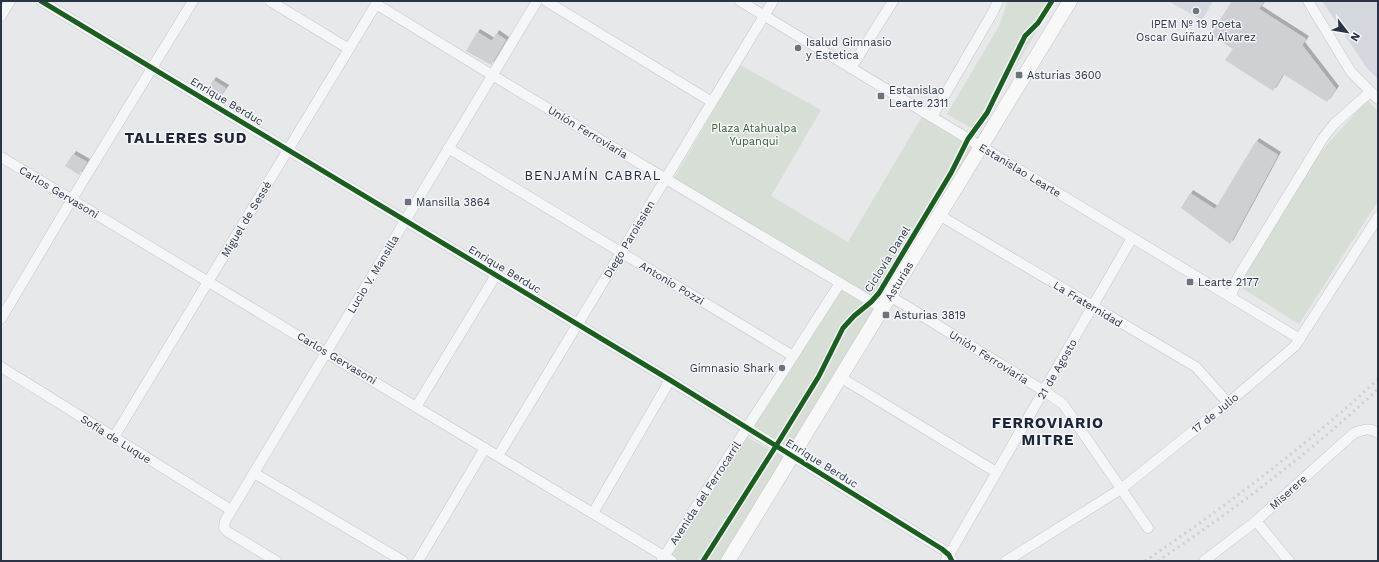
<svg xmlns="http://www.w3.org/2000/svg" width="1379" height="562" viewBox="0 0 1379 562" font-family="'Work Sans',sans-serif">
	<style>
		.built { fill: #d4d7dd }
		.green { fill: #d6ded6 }
		.building { fill: #ced0d3; filter: url(#shadow) }
		.lines { fill: none; stroke-linecap: round; stroke-linejoin: round }
		.street-casing { stroke: #c4c6c8; stroke-width: 11 }
		.secondary-casing { stroke: #c4c6c8; stroke-width: 15 }
		.street { stroke: #f5f6f7; stroke-width: 10 }
		.secondary { stroke: #f8f8f8; stroke-width: 14 }
		.rail { stroke: #cecfd2; stroke-width: 3; stroke-dasharray: 2 4; stroke-linecap: butt }
		.cycleway-casing { stroke: #f4f6f9; stroke-width: 8 }
		.cycleway { stroke: #1b5e20; stroke-width: 5 }
		.poi-dot { fill: #6c737f; stroke: #f4f6f9; stroke-width: 1.5 }
		.labels { text-anchor: middle; stroke-width: 3; stroke-linejoin: round; paint-order: stroke }
		.poi-label { font-size: 11px; fill: #2b3445; stroke: #f4f6f9; text-anchor: start }
		.street-label { font-size: 11px; fill: #2b3445; stroke: #f4f6f9 }
		.park-label { font-size: 11px; fill: #3f6138; stroke: #f4f6f9 }
		.quarter-label { font-size: 13px; letter-spacing: 1px; fill: #1d2536; stroke: #f4f6f9 }
		.district-label { font-size: 15px; font-weight: bold; letter-spacing: 1px; fill: #1d2536; stroke: #f4f6f9 }
	</style>
	<defs>
		<filter id="shadow"><feDropShadow dx="3" dy="-3" stdDeviation="0" flood-color="#0004"/></filter>
	</defs>
	<rect width="100%" height="100%" fill="#e6e8ea"/>
	<g class="built">
		<path d="M1168,1H1213L1202,20Z"/>
		<path d="M1322,1H1378V79L1367,68Z"/>
	</g>
	<g class="green">
		<path d="M1008,1H1054L978,132L947,114L999,26Z"/>
		<path d="M740,65L821,110L771,196L848,242L923,115L978,148L881,306L673,180Z"/>
		<path d="M1367,100L1378,111V201L1299,324L1237,285L1318,155Z"/>
		<path d="M840,286L878,309L792,449L751,425Z"/>
		<path d="M745,436L787,459L724,561H679L669,555Z"/>
	</g>
	<g class="building">
		<path d="M1232,1H1264L1259,9L1306,39L1302,45L1336,89L1327,102L1283,74L1273,91L1225,60L1233,49L1210,35Z"/>
		<path d="M477,32L492,41L496,33L506,40L491,65L466,51Z"/>
		<path d="M213,80L226,88L219,98L207,90Z"/>
		<path d="M1256,141L1278,155L1230,244L1181,208L1190,193L1215,209Z"/>
		<path d="M73,154L87,162L79,175L65,166Z"/>
	</g>
	<g class="lines">
		<defs>
			<g id="street">
				<path d="M41,1L670,380L942,549L949,555L952,561"/>
				<path d="M270,1L349,49"/>
				<path d="M546,1L712,102"/>
				<path d="M740,1L1300,339"/>
				<path d="M1308,1L1351,72L1378,99"/>
				<path d="M376,4L492,75L882,308"/>
				<path d="M1,16L10,1"/>
				<path d="M851,68L893,1"/>
				<path d="M932,117L993,12L998,1"/>
				<path d="M448,148L793,356"/>
				<path d="M1,157L672,561"/>
				<path d="M939,215L1196,367L1228,403"/>
				<path d="M890,296L1044,391L1063,404L1148,528"/>
				<path d="M1231,296L1238,277L1323,138L1334,124L1370,92"/>
				<path d="M1,319L72,199L193,1"/>
				<path d="M1,367L231,510"/>
				<path d="M840,377L996,472"/>
				<path d="M416,407L496,275"/>
				<path d="M114,437L378,1"/>
				<path d="M498,456L773,1"/>
				<path d="M254,473L403,561"/>
				<path d="M593,513L670,380"/>
				<path d="M1256,521L1289,561"/>
				<path d="M662,560L840,283"/>
				<path d="M946,560L1132,238"/>
				<path d="M276,561L228,532L224,528L225,521L537,1"/>
				<path d="M418,561L485,448"/>
				<path d="M1006,561L1121,489L1228,403L1295,346L1378,217"/>
				<path d="M1204,561L1256,521L1354,433C1363,430 1370,427 1378,433"/>
			</g>
			<g id="secondary">
				<path id="s1" d="M728,561L1070,1"/>
			</g>
		</defs>
		<use href="#street" class="street-casing"/>
		<use href="#secondary" class="secondary-casing"/>
		<use href="#street" class="street"/>
		<use href="#secondary" class="secondary"/>
		<g class="rail">
			<path d="M1145,561C1226,506 1306,446 1378,379"/>
			<path d="M1158,561C1235,509 1310,453 1378,389"/>
		</g>
		<defs>
			<g id="cycleway">
				<path d="M41,1L670,380L942,549L949,555L952,561"/>
				<path d="M703,561L776,446L819,376L843,328L854,316L871,302L879,293L951,173L968,139L987,113L1025,36L1038,23L1052,1"/>
			</g>
		</defs>
		<use href="#cycleway" class="cycleway-casing"/>
		<use href="#cycleway" class="cycleway"/>
	</g>
	<g class="poi-dot">
		<circle cx="1196" cy="11" r="4"/>
		<circle cx="798" cy="48" r="4"/>
		<rect x="1015" y="71" width="8" height="8" rx="2"/>
		<rect x="877" y="92" width="8" height="8" rx="2"/>
		<rect x="404" y="198" width="8" height="8" rx="2"/>
		<rect x="1186" y="278" width="8" height="8" rx="2"/>
		<rect x="882" y="311" width="8" height="8" rx="2"/>
		<circle cx="782" cy="368" r="4"/>
	</g>
	<g class="labels">
		<g class="poi-label">
			<text x="1196" y="28" text-anchor="middle">IPEM Nº 19 Poeta<tspan x="1196" dy="13">Oscar Guiñazú Alvarez</tspan></text>
			<text x="806" y="46">Isalud Gimnasio<tspan x="806" dy="13">y Estetica</tspan></text>
			<text x="1027" y="79">Asturias 3600</text>
			<text x="889" y="94">Estanislao<tspan x="889" dy="13">Learte 2311</tspan></text>
			<text x="416" y="206">Mansilla 3864</text>
			<text x="1198" y="286">Learte 2177</text>
			<text x="894" y="319">Asturias 3819</text>
			<text x="774" y="372" text-anchor="end">Gimnasio Shark</text>
		</g>
		<g class="street-label">
			<text transform="translate(227 101) rotate(31)" y="4">Enrique Berduc</text>
			<text transform="translate(588 132) rotate(31)" y="4">Unión Ferroviaria</text>
			<text transform="translate(1020 170) rotate(31)" y="4">Estanislao Learte</text>
			<text transform="translate(59 192) rotate(31)" y="4">Carlos Gervasoni</text>
			<text transform="translate(246 219) rotate(-59)" y="4">Miguel de Sessé</text>
			<text transform="translate(629 239) rotate(-59)" y="4">Diego Paroissien</text>
			<text transform="translate(887 259) rotate(-58)" y="4">Ciclovía Danel</text>
			<text transform="translate(505 269) rotate(31)" y="4">Enrique Berduc</text>
			<text transform="translate(373 274) rotate(-59)" y="4">Lucio V. Mansilla</text>
			<text dy="4" stroke="none"><textPath href="#s1" startOffset="328">Asturias</textPath></text>
			<text transform="translate(672 283) rotate(31)" y="4">Antonio Pozzi</text>
			<text transform="translate(1088 304) rotate(31)" y="4">La Fraternidad</text>
			<text transform="translate(989 357) rotate(32)" y="4">Unión Ferroviaria</text>
			<text transform="translate(337 358) rotate(31)" y="4">Carlos Gervasoni</text>
			<text transform="translate(1057 369) rotate(-60)" y="4">21 de Agosto</text>
			<text transform="translate(1215 413) rotate(-39)" y="4">17 de Julio</text>
			<text transform="translate(116 439) rotate(32)" y="4">Sofía de Luque</text>
			<text transform="translate(822 463) rotate(32)" y="4">Enrique Berduc</text>
			<text transform="translate(1288 492) rotate(-42)" y="4">Miserere</text>
			<text transform="translate(705 493) rotate(-57)" y="4">Avenida del Ferrocarril</text>
		</g>
		<g class="park-label">
			<text x="754" y="132">Plaza Atahualpa<tspan x="754" dy="13">Yupanqui</tspan></text>
		</g>
		<g class="quarter-label">
			<text x="593" y="180">BENJAMÍN CABRAL</text>
		</g>
		<g class="district-label">
			<text x="186" y="143">TALLERES SUD</text>
			<text x="1048" y="428">FERROVIARIO<tspan x="1048" dy="17">MITRE</tspan></text>
		</g>
	</g>
	<rect width="1379" height="562" fill="none" stroke="#2b3445" stroke-width="4"/>
	<g transform="translate(1347 32) rotate(121)" stroke="#f4f6f9" stroke-width="3" paint-order="stroke">
	<path d="M0-3L7 15L0 10L-7 15Z" fill="#2b3445"/>
	<text y="-6" font-size="11" font-weight="bold" text-anchor="middle" fill="#2b3445">N</text>
	</g>
</svg>
